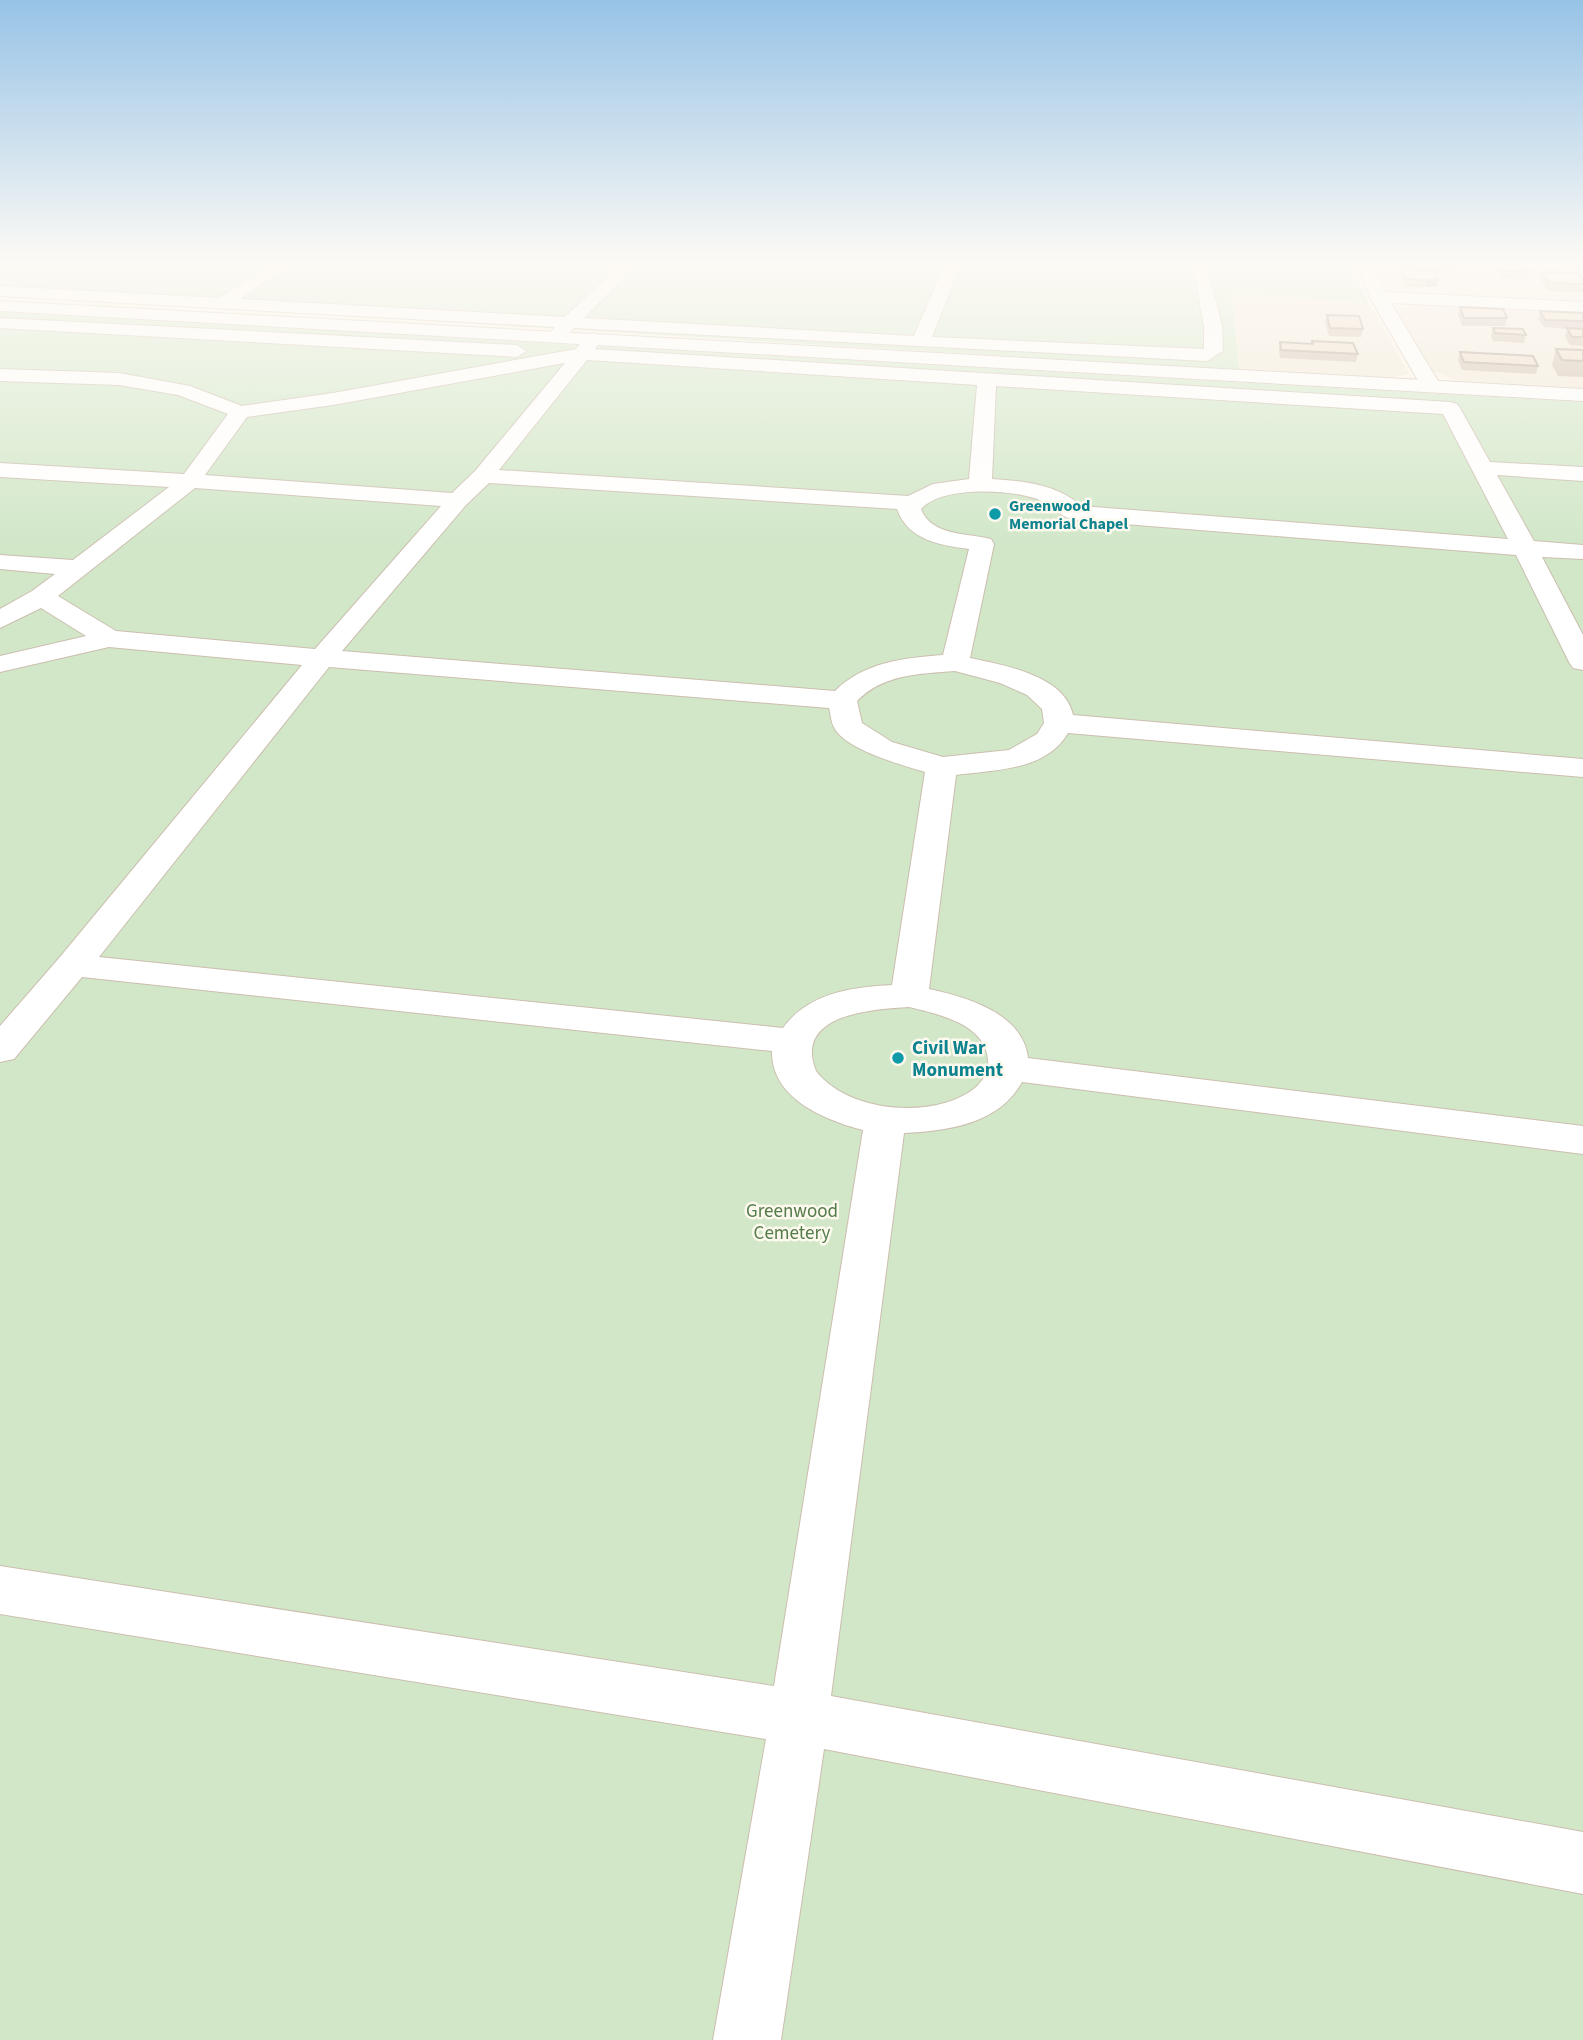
<svg xmlns="http://www.w3.org/2000/svg" width="1583" height="2040" viewBox="0 0 1583 2040" font-family="'Source Sans 3',sans-serif">
	<style>
		.residential { fill: #f2e8d7 }
		.green { fill: #d1e7c8 }
		.lines { fill: none; stroke-linecap: round; stroke-linejoin: round }
		.pedestrian-casing { stroke: #ccbeaf; stroke-width: 2 }
		.minor-casing { stroke: #ccbeaf; stroke-width: 2 }
		.tertiary-casing { stroke: #ccbeaf; stroke-width: 2 }
		.pedestrian { fill: #fff; fill-rule: evenodd }
		.minor { fill: #fff; fill-rule: evenodd }
		.tertiary { fill: #fff; fill-rule: evenodd }
		.wall { fill: #cdbaa7 }
		.shaded-wall { fill: #a79788 }
		.building { fill: #eed8c2; stroke: #a79788; stroke-width: 2 }
		.culture-dot { fill: #0f9aa8; stroke: #fdf9ee; stroke-width: 2.5 }
		.labels { text-anchor: middle; stroke-width: 5; stroke-linejoin: round; paint-order: stroke }
		.far-culture-label { font-size: 16px; font-weight: bold; fill: #0d838f; stroke: #fdf9ee; text-anchor: start }
		.culture-label { font-size: 19px; font-weight: bold; fill: #0d838f; stroke: #fdf9ee; text-anchor: start }
		.park-label { font-size: 19px; fill: #547c4a; stroke: #fdf9ee }
	</style>
	<rect width="100%" height="100%" fill="#fbf5e8"/>
	<g class="residential">
		<path d="M1369,261H1583V304L1390,294L1383,291Z"/>
		<path d="M1232,293L1369,303L1409,374L1394,377L1239,370Z"/>
		<path d="M1416,303L1583,310V388L1456,380L1433,371L1398,313L1401,308Z"/>
	</g>
	<g class="green">
		<path d="M0,261H1355L1352,271L1369,303L1232,293L1239,370L0,295Z"/>
		<path d="M0,312L1583,402V2040H0Z"/>
	</g>
	<g class="lines">
		<defs>
			<g id="pedestrian">
				<path d="M277,261H296L240,299L565,317L623,261H640L584,318L914,336L946,261H962L932,337L1204,349V326L1193,267L1179,261H1206L1222,326L1223,351L1207,361L574,328L565,337L559,338L550,333L555,327L0,296V286L219,298Z"/>
				<path d="M0,318L517,345L526,351L517,357L0,328Z"/>
				<path d="M593,333L602,339L595,349L1450,402L1457,404L1460,408L1490,462L1583,467V481L1497,475L1534,541L1583,545V559L1542,557L1583,635V670L1573,668L1569,662L1516,555L1074,520C1060,517 1051,504 1037,499C1008,489 942,486 921,509C931,536 967,533 991,539L994,544L970,658C1003,665 1065,675 1073,715L1583,759V777L1068,733C1046,771 994,770 956,775L929,989C966,997 1023,1013 1028,1058L1583,1126V1154L1022,1082C999,1124 948,1131 904,1133L831,1696L1583,1832V1894L824,1749L781,2040H713L766,1739L0,1614V1566L774,1686L863,1130C824,1120 771,1098 772,1051L82,977L14,1059L0,1062V1026L60,957L302,665L109,647L0,672V656L86,636L41,608L0,628V609L32,591L55,574L0,569V555L73,560L169,487L0,477V463L184,474L228,414L178,395L119,385L0,381V369L119,373L190,386L242,406L333,393L576,349L586,335ZM587,360L977,385L969,479L933,484L908,496L499,470ZM565,363L475,471L452,493L205,475L247,417L333,405ZM996,386L1443,414L1508,539L1081,506C1057,484 1023,481 992,479ZM489,483L897,509C908,540 939,545 969,549L943,655C904,658 864,662 835,691L342,651L466,505ZM195,488L441,506L315,649L116,631L58,596ZM329,667L829,708C831,715 831,723 835,729C847,750 902,765 925,772L892,985C852,987 808,993 783,1028L99,957ZM955,671L1000,683L1027,695L1042,709L1044,723L1037,734L1009,750L943,757L892,742L862,723L857,701C883,674 919,674 955,671ZM909,1007C938,1014 986,1024 988,1060C989,1071 984,1080 975,1088C935,1120 848,1113 816,1071C793,1014 873,1009 909,1007Z"/>
			</g>
			<path id="minor" d="M1355,261H1371L1385,292L1583,302V312L1391,303L1441,386L1438,390H1424L1421,386L1370,297Z"/>
			<path id="tertiary" d="M0,301L1583,389V401L0,311Z"/>
		</defs>
		<use href="#pedestrian" class="pedestrian-casing"/>
		<use href="#minor" class="minor-casing"/>
		<use href="#tertiary" class="tertiary-casing"/>
		<use href="#pedestrian" class="pedestrian"/>
		<use href="#minor" class="minor"/>
		<use href="#tertiary" class="tertiary"/>
	</g>
	<g class="wall">
		<path d="M1401,261L1428,266V270L1437,286L1426,287H1406L1400,277L1401,271L1399,268Z"/>
		<path d="M1439,261L1457,266L1455,274L1441,273L1437,268Z"/>
		<path d="M1499,264L1529,271L1527,279L1502,278L1497,271Z"/>
		<path d="M1541,272L1583,279V292L1548,291L1539,279Z"/>
		<path d="M1460,307L1507,318L1505,326H1462L1458,314Z"/>
		<path d="M1540,311L1583,315V346L1570,345L1565,336L1567,329L1544,327L1538,319Z"/>
		<path d="M1327,315L1363,329L1361,337L1329,336L1325,322Z"/>
		<path d="M1493,328L1526,335L1524,343L1493,341L1491,336Z"/>
		<path d="M1312,341L1358,354L1356,362L1280,358L1279,351L1280,342L1312,344Z"/>
		<path d="M1556,349L1583,350V377L1558,376L1552,365Z"/>
		<path d="M1460,352L1538,366L1536,374L1462,370L1458,360Z"/>
	</g>
	<path class="shaded-wall" d="M1439,279L1437,286L1426,287L1427,280Z"/>
	<g class="building">
		<path d="M1401,261H1426L1428,266L1404,265Z"/>
		<path d="M1439,261H1453L1457,266H1442Z"/>
		<path d="M1499,264L1523,265L1529,271H1504Z"/>
		<path d="M1401,269L1434,271L1439,279L1427,280L1407,279Z"/>
		<path d="M1541,272L1577,273L1583,279V284L1550,283Z"/>
		<path d="M1460,307L1503,309L1507,318H1464Z"/>
		<path d="M1540,311L1582,313L1583,315V321L1545,320Z"/>
		<path d="M1327,315L1359,316L1363,329L1330,328Z"/>
		<path d="M1493,328L1523,329L1526,335L1495,333Z"/>
		<path d="M1567,328L1583,329V337H1572Z"/>
		<path d="M1312,341L1353,343L1358,354L1281,350L1280,342L1313,344Z"/>
		<path d="M1556,349L1583,350V361L1562,360Z"/>
		<path d="M1460,352L1533,356L1538,366L1464,362Z"/>
	</g>
	<linearGradient id="sky" x2="0" y2="1"><stop stop-color="#97c3e6"/><stop offset="0.48" stop-color="#fdfaf5"/><stop offset="1" stop-color="#fdfaf5" stop-opacity="0"/></linearGradient>
	<rect width="1583" height="547" fill="url(#sky)"/>
	<g class="culture-dot">
		<circle cx="995" cy="514" r="7"/>
		<circle cx="898" cy="1058" r="7"/>
	</g>
	<g class="labels">
		<g class="far-culture-label">
			<text x="1009" y="511">Greenwood<tspan x="1009" dy="18">Memorial Chapel</tspan></text>
		</g>
		<g class="culture-label">
			<text x="912" y="1054">Civil War<tspan x="912" dy="22">Monument</tspan></text>
		</g>
		<g class="park-label">
			<text x="792" y="1217">Greenwood<tspan x="792" dy="22">Cemetery</tspan></text>
		</g>
	</g>
</svg>
